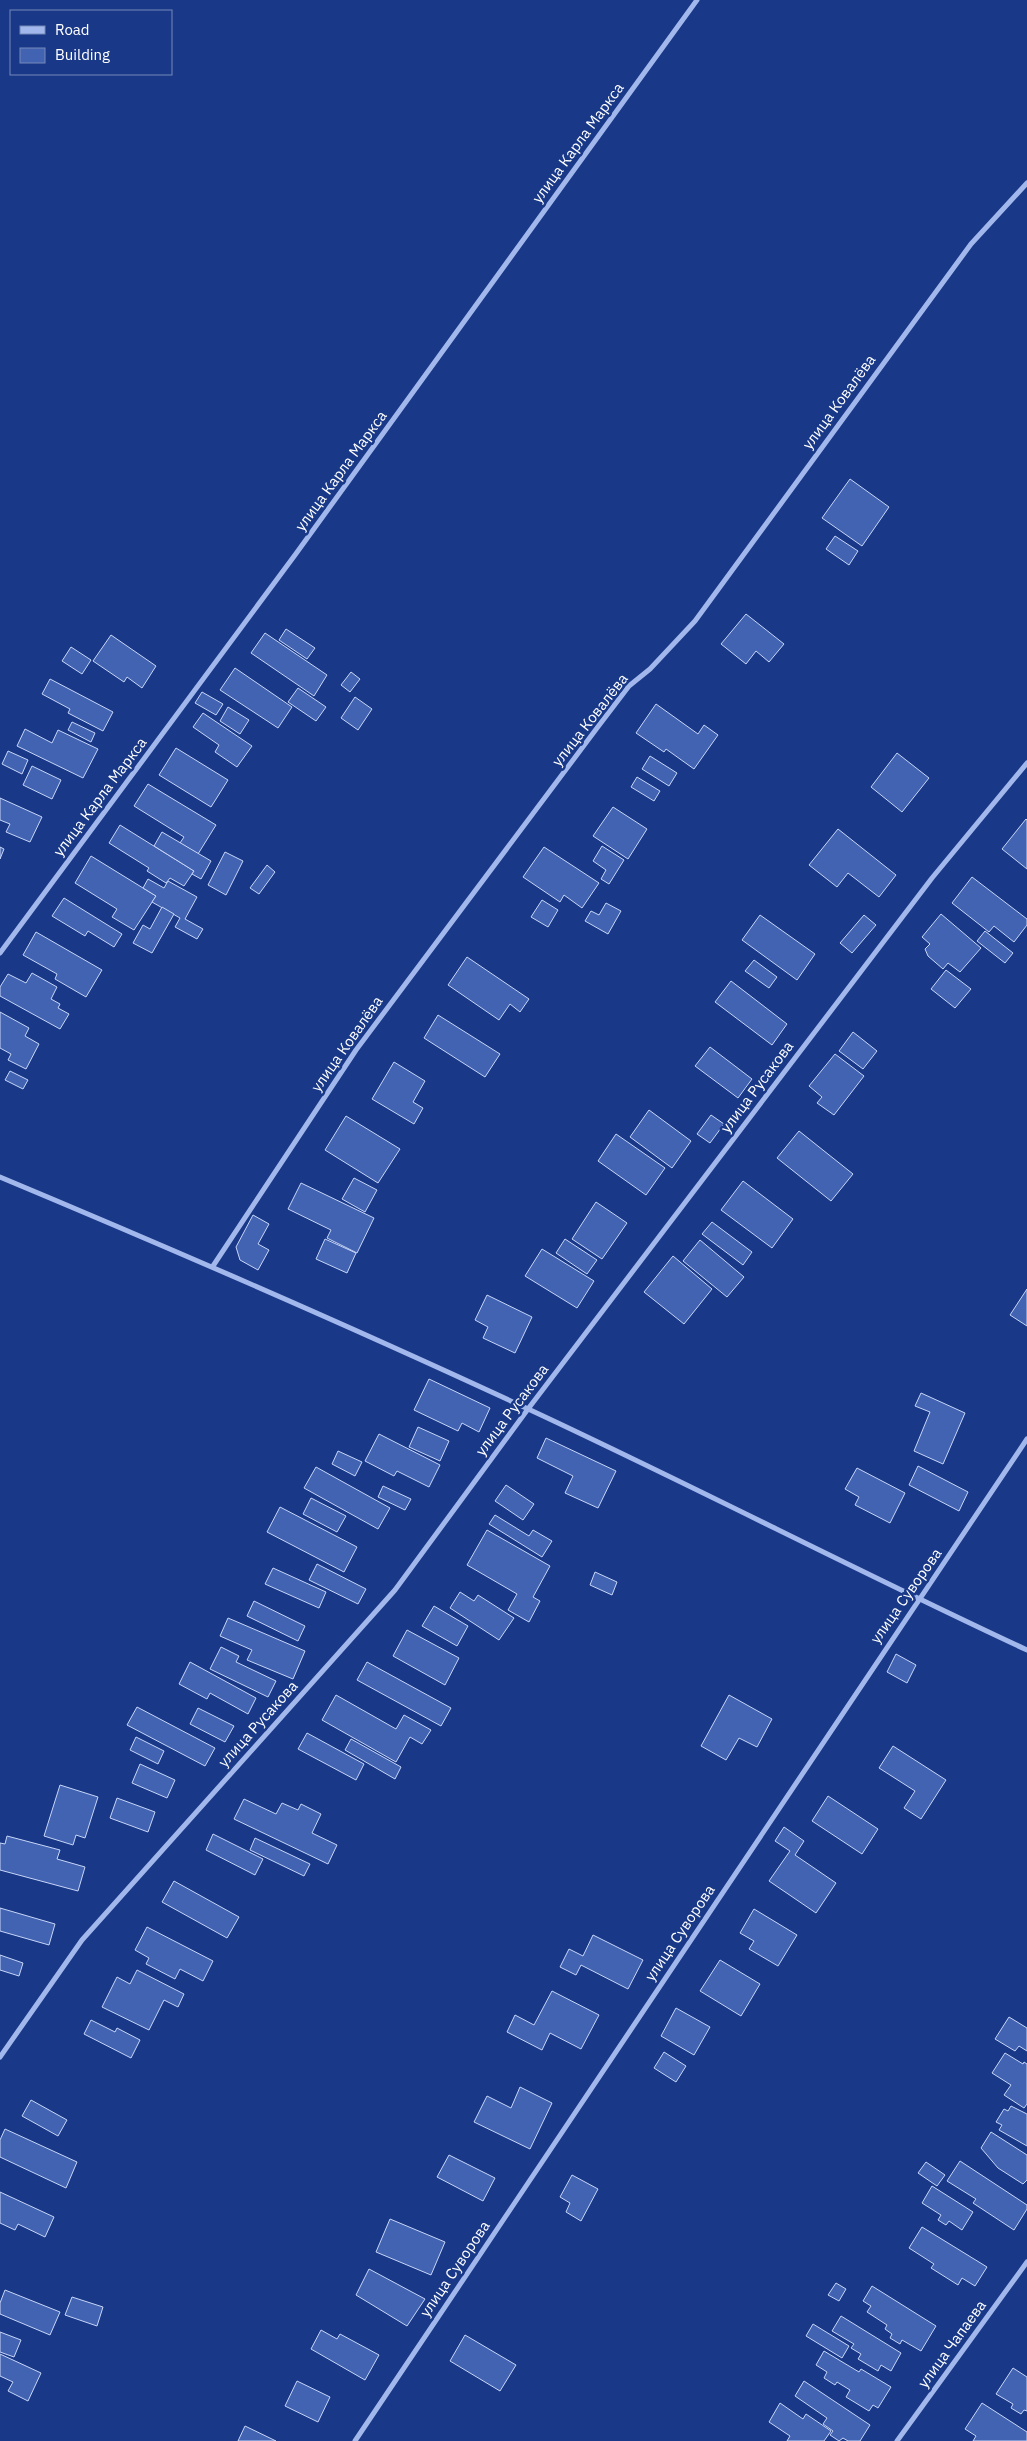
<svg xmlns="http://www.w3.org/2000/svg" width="1027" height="2441" viewBox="0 0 1027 2441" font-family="'IBM Plex Sans',sans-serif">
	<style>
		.building { fill: #4262b2; stroke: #c7d6f9 }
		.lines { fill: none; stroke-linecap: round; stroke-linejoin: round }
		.street { stroke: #a2b8ed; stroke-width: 5 }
		.labels { text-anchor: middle; stroke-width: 5; stroke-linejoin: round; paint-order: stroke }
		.street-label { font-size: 15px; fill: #fff; stroke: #193988 }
	</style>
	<rect width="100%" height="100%" fill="#193988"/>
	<g class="building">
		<path d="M850,479L889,507L862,546L822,518Z"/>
		<path d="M835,536L858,551L849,565L826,549Z"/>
		<path d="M746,614L784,644L769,662L756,651L746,664L721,644Z"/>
		<path d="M286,629L315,648L307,659L279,640Z"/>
		<path d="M265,633L327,675L314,696L251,653Z"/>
		<path d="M111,635L156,666L142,688L127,677L124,682L93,661Z"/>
		<path d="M71,647L91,660L82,674L62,661Z"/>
		<path d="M235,668L292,707L278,728L220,690Z"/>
		<path d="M351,672L360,679L350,692L341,685Z"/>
		<path d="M50,679L113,712L103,731L68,713L70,709L42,694Z"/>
		<path d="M298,688L326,707L316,721L288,702Z"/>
		<path d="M202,692L223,704L216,715L195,703Z"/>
		<path d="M355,697L372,709L358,730L341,718Z"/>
		<path d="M656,704L698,734L704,725L718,735L694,769L666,749L664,752L636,733Z"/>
		<path d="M228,707L249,720L240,734L220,721Z"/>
		<path d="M203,713L252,746L237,767L215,752L219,745L193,727Z"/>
		<path d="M72,722L95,733L91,742L68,730Z"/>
		<path d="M25,729L52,743L58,730L98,749L83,778L17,746Z"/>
		<path d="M176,748L228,780L211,807L159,775Z"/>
		<path d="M8,751L28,760L22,774L2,764Z"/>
		<path d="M897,753L929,778L902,812L871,787Z"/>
		<path d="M650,756L677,773L669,786L642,769Z"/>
		<path d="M32,766L61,780L52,799L23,785Z"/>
		<path d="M637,777L660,791L654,801L631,787Z"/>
		<path d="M148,784L216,825L198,854L180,843L184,837L134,806Z"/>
		<path d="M0,798L42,817L30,842L6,832L10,824L0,820Z"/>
		<path d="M613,807L647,829L628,859L593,836Z"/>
		<path d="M1026,819L1027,820V869L1002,849Z"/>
		<path d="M120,825L194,871L184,886L170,878L166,883L147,871L149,868L109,843Z"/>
		<path d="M838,829L896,875L879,897L848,873L837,887L809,865Z"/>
		<path d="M162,832L211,861L201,879L192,874L194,871L154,846Z"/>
		<path d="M602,846L624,860L609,884L601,879L606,870L593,861Z"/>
		<path d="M0,847L4,849L0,859Z"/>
		<path d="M544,847L599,883L582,908L564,895L560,902L523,877Z"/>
		<path d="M225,852L243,861L226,895L208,885Z"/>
		<path d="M91,856L156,896L134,930L112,917L117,909L75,883Z"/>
		<path d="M267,865L275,872L259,894L250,888Z"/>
		<path d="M972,877L1027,919V925L1014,942L994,926L989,932L952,903Z"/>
		<path d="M148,879L164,888L168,881L197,897L185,919L203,929L197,939L175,927L180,918L152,902L156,896L143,888Z"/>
		<path d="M64,898L122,934L114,947L88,931L85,936L52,916Z"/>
		<path d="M542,900L558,910L548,927L531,917Z"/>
		<path d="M606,903L621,911L608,934L585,921L591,911L599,915Z"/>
		<path d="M162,907L174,914L152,953L133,943L143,925L150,929Z"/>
		<path d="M941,914L981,948L960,972L948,963L943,969L928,956L925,949L930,944L922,937Z"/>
		<path d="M760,915L815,954L797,980L742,940Z"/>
		<path d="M864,915L876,925L852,953L840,943Z"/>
		<path d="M985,931L1013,953L1005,963L977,941Z"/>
		<path d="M36,932L102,970L86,997L55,979L57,974L23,955Z"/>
		<path d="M467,957L529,999L520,1012L510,1004L499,1020L448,985Z"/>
		<path d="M754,960L777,977L769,988L745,971Z"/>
		<path d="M946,970L971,989L955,1008L931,989Z"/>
		<path d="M32,973L57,987L51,999L60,1004L58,1008L69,1014L60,1029L0,996V987L8,974L26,983Z"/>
		<path d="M731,981L787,1024L772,1045L715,1002Z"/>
		<path d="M0,1012L29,1028L25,1036L39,1044L26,1069L8,1060L11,1054L0,1048Z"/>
		<path d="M438,1015L500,1054L485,1077L424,1038Z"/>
		<path d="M853,1032L877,1051L863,1069L839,1051Z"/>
		<path d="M710,1047L752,1079L738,1098L695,1066Z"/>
		<path d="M835,1054L864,1076L834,1115L817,1103L822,1097L809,1086Z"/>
		<path d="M394,1062L425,1081L413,1102L423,1108L414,1124L372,1099Z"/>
		<path d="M10,1071L28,1080L23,1089L5,1080Z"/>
		<path d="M649,1110L691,1141L672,1168L630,1137Z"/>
		<path d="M711,1115L724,1124L710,1143L697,1134Z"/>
		<path d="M346,1116L400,1149L378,1183L325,1150Z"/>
		<path d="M799,1131L853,1174L831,1201L777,1158Z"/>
		<path d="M616,1134L665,1168L646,1195L598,1161Z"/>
		<path d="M354,1178L377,1190L365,1212L342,1199Z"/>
		<path d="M743,1181L793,1219L772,1248L721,1210Z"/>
		<path d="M301,1183L374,1218L357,1253L327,1238L331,1230L288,1209Z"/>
		<path d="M596,1202L627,1223L602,1259L572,1239Z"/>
		<path d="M253,1215L269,1224L258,1244L269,1250L258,1270L240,1260L236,1247Z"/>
		<path d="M712,1222L752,1252L743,1265L702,1234Z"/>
		<path d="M325,1239L356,1253L347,1273L316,1259Z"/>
		<path d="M565,1239L597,1260L587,1274L556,1253Z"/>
		<path d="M700,1240L744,1277L727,1297L683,1261Z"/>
		<path d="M542,1249L594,1281L577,1308L525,1276Z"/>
		<path d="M673,1256L712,1289L684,1324L644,1292Z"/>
		<path d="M1027,1289V1326L1010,1315Z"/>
		<path d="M487,1295L532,1317L515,1353L483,1338L488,1327L475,1320Z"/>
		<path d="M429,1379L490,1408L479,1432L462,1423L458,1431L414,1410Z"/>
		<path d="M921,1393L965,1413L943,1464L914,1451L930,1412L915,1406Z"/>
		<path d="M418,1427L449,1441L440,1461L409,1447Z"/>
		<path d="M379,1434L440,1465L429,1487L397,1471L394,1476L365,1461Z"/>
		<path d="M546,1438L616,1471L598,1508L565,1493L573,1476L537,1458Z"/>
		<path d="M338,1451L362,1462L355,1476L332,1464Z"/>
		<path d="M918,1466L968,1492L959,1511L909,1485Z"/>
		<path d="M316,1467L390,1508L378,1529L304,1488Z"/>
		<path d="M857,1468L905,1493L890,1523L855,1505L859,1497L845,1489Z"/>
		<path d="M506,1485L534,1504L523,1520L495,1501Z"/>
		<path d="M383,1486L411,1499L405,1510L378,1497Z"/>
		<path d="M311,1498L346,1516L337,1532L303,1514Z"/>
		<path d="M280,1507L357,1547L344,1572L267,1532Z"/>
		<path d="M495,1515L529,1536L533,1530L552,1541L542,1557L489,1524Z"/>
		<path d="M487,1530L550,1566L533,1597L540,1601L529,1622L508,1610L517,1594L467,1565Z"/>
		<path d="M317,1564L366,1589L358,1604L309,1580Z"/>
		<path d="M273,1568L326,1592L319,1608L265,1584Z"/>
		<path d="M595,1572L617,1582L612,1595L590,1585Z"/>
		<path d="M460,1592L474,1601L478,1595L514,1618L499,1640L450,1608Z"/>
		<path d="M254,1601L305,1626L298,1641L247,1616Z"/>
		<path d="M434,1606L468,1626L457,1646L422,1626Z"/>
		<path d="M228,1618L305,1651L293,1679L247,1660L252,1650L220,1636Z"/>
		<path d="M407,1630L459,1658L445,1685L393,1656Z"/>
		<path d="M221,1647L239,1656L236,1662L276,1681L268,1697L210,1669Z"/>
		<path d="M896,1654L916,1665L907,1683L887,1672Z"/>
		<path d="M190,1662L256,1698L248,1714L210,1693L207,1699L179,1684Z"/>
		<path d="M367,1662L451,1708L441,1726L357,1680Z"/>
		<path d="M336,1695L396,1729L404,1715L431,1730L422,1744L410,1737L396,1762L322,1720Z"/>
		<path d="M729,1695L772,1719L757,1747L739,1738L726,1760L701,1746Z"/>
		<path d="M137,1707L215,1748L205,1766L127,1725Z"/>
		<path d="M198,1708L234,1726L225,1742L190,1724Z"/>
		<path d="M307,1733L364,1764L356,1780L298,1749Z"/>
		<path d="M136,1737L164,1751L158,1764L130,1750Z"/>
		<path d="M351,1739L401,1767L395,1779L345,1750Z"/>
		<path d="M893,1746L946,1780L921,1819L904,1808L915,1791L879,1768Z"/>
		<path d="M140,1764L175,1780L167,1798L132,1783Z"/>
		<path d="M60,1785L98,1797L85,1838L76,1835L73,1845L44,1836Z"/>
		<path d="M828,1796L878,1829L862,1854L812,1821Z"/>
		<path d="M117,1798L155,1812L148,1832L110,1818Z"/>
		<path d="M244,1799L276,1814L282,1803L298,1810L301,1804L321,1814L312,1833L337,1845L328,1864L234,1819Z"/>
		<path d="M784,1827L804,1841L795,1855L836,1883L816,1913L769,1881L790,1851L775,1841Z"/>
		<path d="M213,1834L263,1859L255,1875L206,1850Z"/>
		<path d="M7,1836L60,1850L57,1859L85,1867L78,1891L0,1870V1843L5,1844Z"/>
		<path d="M255,1838L310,1864L304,1876L250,1850Z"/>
		<path d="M174,1881L239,1917L227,1938L162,1902Z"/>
		<path d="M0,1908L55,1924L49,1945L0,1931Z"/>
		<path d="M754,1909L797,1935L778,1966L749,1949L754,1941L740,1933Z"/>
		<path d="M147,1927L213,1961L203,1981L180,1969L175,1979L146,1964L149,1958L135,1950Z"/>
		<path d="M593,1935L643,1960L628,1989L581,1965L576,1975L560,1967L569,1949L583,1956Z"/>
		<path d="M0,1955L23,1963L19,1976L0,1970Z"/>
		<path d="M720,1960L760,1984L741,2016L700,1991Z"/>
		<path d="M137,1970L184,1994L178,2007L164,2000L149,2030L102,2007L117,1977L130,1984Z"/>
		<path d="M552,1991L599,2015L581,2049L550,2033L542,2050L507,2032L515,2015L534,2025Z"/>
		<path d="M676,2008L710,2027L694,2055L661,2036Z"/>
		<path d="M1009,2017L1027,2028V2051L1019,2046L1015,2051L995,2039Z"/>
		<path d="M91,2020L115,2032L117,2028L140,2040L131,2058L84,2034Z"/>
		<path d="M664,2052L686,2066L676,2082L654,2068Z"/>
		<path d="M1005,2053L1023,2064L1024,2062L1027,2064V2104L1024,2108L1004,2095L1011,2085L992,2073Z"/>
		<path d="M520,2087L552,2103L530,2149L474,2122L487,2096L511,2108Z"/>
		<path d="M31,2100L67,2120L58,2136L22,2116Z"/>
		<path d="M1011,2106L1027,2114V2146L999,2130L1002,2125L996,2122L1004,2109L1008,2111Z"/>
		<path d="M5,2129L77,2162L66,2188L0,2157V2140Z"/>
		<path d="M991,2132L1027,2155V2180L1023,2184L998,2168L981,2148Z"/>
		<path d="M449,2155L495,2178L483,2201L437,2177Z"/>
		<path d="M960,2161L1027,2205V2209L1014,2230L973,2203L976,2199L947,2181Z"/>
		<path d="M926,2162L945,2175L937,2186L918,2173Z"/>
		<path d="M572,2175L598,2189L581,2221L566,2212L570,2203L560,2197Z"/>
		<path d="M932,2186L973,2212L962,2230L949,2221L946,2225L938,2220L941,2215L922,2203Z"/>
		<path d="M0,2192L54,2217L45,2237L18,2224L15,2230L0,2223Z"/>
		<path d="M390,2219L445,2242L431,2275L376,2252Z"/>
		<path d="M922,2227L987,2267L975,2286L962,2278L958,2285L931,2268L934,2264L909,2248Z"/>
		<path d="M369,2269L425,2299L407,2326L356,2295Z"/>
		<path d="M836,2283L846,2289L839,2301L828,2295Z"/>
		<path d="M872,2286L936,2326L921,2351L902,2340L900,2344L890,2338L892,2334L885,2329L887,2325L867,2312L871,2306L863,2301Z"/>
		<path d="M5,2290L60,2312L50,2335L0,2314V2303Z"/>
		<path d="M72,2297L103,2307L97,2326L65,2315Z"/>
		<path d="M841,2316L901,2353L891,2371L881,2365L878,2371L858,2359L861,2354L851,2348L854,2344L832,2331Z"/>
		<path d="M813,2324L849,2346L842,2358L806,2336Z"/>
		<path d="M321,2330L337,2339L340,2334L379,2355L365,2380L311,2349Z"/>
		<path d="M0,2332L21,2340L14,2357L0,2352Z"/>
		<path d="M465,2335L516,2365L500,2391L450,2361Z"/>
		<path d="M824,2351L859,2372L861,2369L891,2387L878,2408L873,2405L869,2411L846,2397L850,2390L837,2382L835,2385L824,2378L827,2372L816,2365Z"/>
		<path d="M0,2354L41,2373L28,2401L8,2391L13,2382L0,2376Z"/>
		<path d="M1013,2368L1027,2377V2411L1024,2410L1021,2414L1011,2408L1013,2404L996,2394Z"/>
		<path d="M297,2381L330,2397L318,2422L285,2406Z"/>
		<path d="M804,2381L870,2425L860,2441H848L843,2438L839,2441L830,2435L833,2431L823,2424L827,2418L795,2396Z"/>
		<path d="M780,2403L803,2419L806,2414L831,2431L824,2441H787L790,2436L769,2422Z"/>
		<path d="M982,2403L1027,2432V2441H973L976,2436L965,2429Z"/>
		<path d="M245,2426L276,2441H238Z"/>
	</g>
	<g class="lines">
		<g class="street">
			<path d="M0,953L295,555L697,0"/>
			<path d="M0,1177C177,1251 352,1327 526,1408C694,1486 859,1572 1027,1650"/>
			<path d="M213,1266L356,1050L597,728L629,686L650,669L695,621L971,244L1027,183"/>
			<path d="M0,2057L82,1940L395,1590L528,1409L932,878L1027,763"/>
			<path d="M355,2441L1027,1439"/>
			<path d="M897,2441L1027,2262"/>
		</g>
	</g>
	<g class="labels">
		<g class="street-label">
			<text transform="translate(578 143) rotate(-54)" y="5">улица Карла Маркса</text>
			<text transform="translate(839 402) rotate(-54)" y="5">улица Ковалёва</text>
			<text transform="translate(341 471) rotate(-54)" y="5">улица Карла Маркса</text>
			<text transform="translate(590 720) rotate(-52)" y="5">улица Ковалёва</text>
			<text transform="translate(100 797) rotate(-53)" y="5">улица Карла Маркса</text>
			<text transform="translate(347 1044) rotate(-55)" y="5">улица Ковалёва</text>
			<text transform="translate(757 1087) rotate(-53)" y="5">улица Русакова</text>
			<text transform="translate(512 1410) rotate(-53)" y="5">улица Русакова</text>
			<text transform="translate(906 1596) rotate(-55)" y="5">улица Суворова</text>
			<text transform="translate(258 1724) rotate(-48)" y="5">улица Русакова</text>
			<text transform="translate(680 1933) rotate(-56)" y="5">улица Суворова</text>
			<text transform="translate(455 2269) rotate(-56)" y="5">улица Суворова</text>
			<text transform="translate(952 2344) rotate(-54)" y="5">улица Чапаева</text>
		</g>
	</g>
	<rect x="10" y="10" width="162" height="65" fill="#193988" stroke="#7588b8"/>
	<rect x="20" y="26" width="25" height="8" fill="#a2b8ed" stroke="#7588b8"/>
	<text x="55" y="35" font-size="15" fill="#ffffff">Road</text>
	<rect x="20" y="48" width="25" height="15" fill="#4262b2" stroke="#7588b8"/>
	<text x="55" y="60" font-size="15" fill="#ffffff">Building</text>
</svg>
